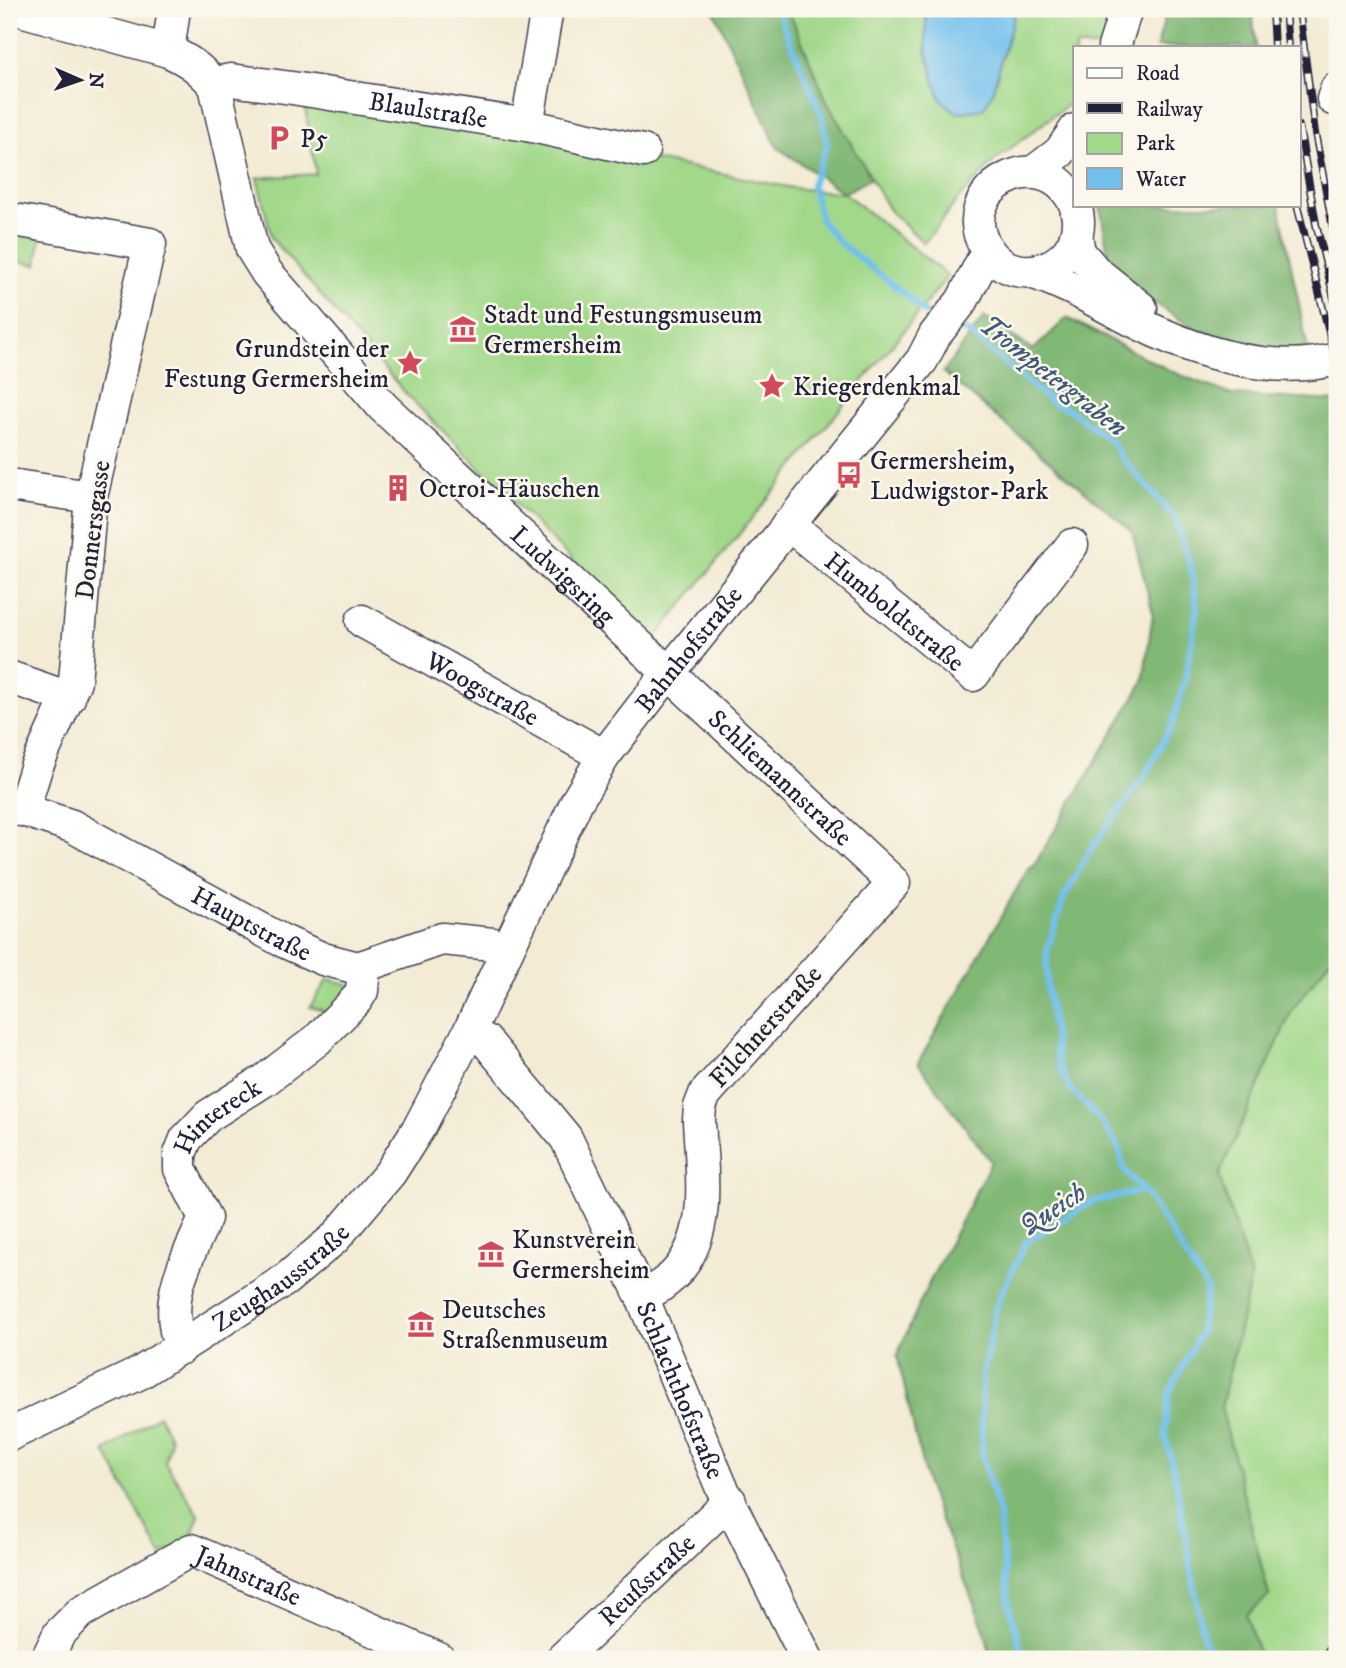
<svg xmlns="http://www.w3.org/2000/svg" width="1346" height="1668" viewBox="0 0 1346 1668" font-family="'IM FELL DW Pica',serif">
	<style>
		.green { fill: #a1d889; stroke: #627d62; stroke-width: 2 }
		.forest { fill: #80b875; stroke: #516d58; stroke-width: 2 }
		.water { fill: #72c0ed; stroke: #4a7194; stroke-width: 2 }
		.lines { fill: none; stroke-linecap: round; stroke-linejoin: round }
		.stream { stroke: #72c0ed; stroke-width: 6 }
		.minor-casing { stroke: #414052; stroke-width: 35 }
		.minor { stroke: #fff; stroke-width: 32 }
		.rail-casing { stroke: #22223b; stroke-width: 8 }
		.rail { stroke: #fbf7ec; stroke-width: 5; stroke-dasharray: 16; stroke-linecap: butt }
		.labels { text-anchor: middle; stroke-width: 5; stroke-linejoin: round; paint-order: stroke }
		.street-label { font-size: 26px; fill: #22223b; stroke: #fbf7ec }
		.poi-label { font-size: 26px; fill: #22223b; stroke: #fbf7ec; text-anchor: start }
		.water-label { font-size: 28px; font-style: italic; fill: #3e5979; stroke: #fbf7ec }
	</style>
	<rect width="100%" height="100%" fill="#fbf7ec"/>
	<filter id="ink" filterUnits="userSpaceOnUse"><feTurbulence type="fractalNoise" baseFrequency=".0143" numOctaves="2"/><feDisplacementMap in="SourceGraphic" scale="14" xChannelSelector="R" yChannelSelector="G"/><feConvolveMatrix kernelMatrix="1 2 1 2 8 2 1 2 1" color-interpolation-filters="sRGB"/></filter>
	<filter id="wash" filterUnits="userSpaceOnUse"><feTurbulence type="fractalNoise" baseFrequency=".00686" numOctaves="4" result="noise"/><feDisplacementMap in="SourceGraphic" scale="28" xChannelSelector="R" yChannelSelector="G"/><feGaussianBlur stdDeviation="1.57" result="paint"/><feColorMatrix in="noise" values="0 0 0 0 0 0 0 0 0 0 0 0 0 0 0 0 0 1.4 0 .05"/><feComposite in="paint" operator="in"/></filter>
	<g filter="url(#wash)">
		<rect width="100%" height="100%" fill="#f3ebd4"/>
		<g class="green">
			<path d="M788,9H1120L1110,47H1075V99L994,161L960,197L924,243L889,210L827,102Z"/>
			<path d="M304,101L533,135L793,188L844,193L948,276L656,637L626,614L408,396L272,239L257,178L316,174Z"/>
			<path d="M9,224L41,231L37,265L9,259Z"/>
			<path d="M1337,950V1624L1314,1659H1260L1246,1615L1269,1595L1221,1407L1251,1277L1219,1175L1292,1010Z"/>
			<path d="M328,979L354,986L337,1015L310,1007Z"/>
			<path d="M159,1415L171,1440L165,1462L199,1515L190,1539L161,1555L105,1451Z"/>
		</g>
		<g class="forest">
			<path d="M713,9H788L827,102L871,178L844,193L777,147Z"/>
			<path d="M1167,9H1252L1256,47H1157Z"/>
			<path d="M1100,205H1279L1309,355L1263,354L1197,330L1131,288L1110,266Z"/>
			<path d="M984,317L1033,350L1067,318L1173,372L1232,395L1335,401L1337,408V950L1292,1010L1219,1175L1251,1277L1221,1407L1269,1596L1246,1615L1260,1659H991L985,1632L927,1485L897,1355L926,1289L991,1162L918,1063L1028,869L1033,867L1143,682L1153,613L1132,531L943,372Z"/>
		</g>
		<path class="water" d="M926,9H1016L992,94L983,109L957,113L941,100L935,83L926,50Z"/>
		<g class="lines">
			<g class="stream">
				<path d="M777,9L822,116L827,145L812,184L821,221L841,244L911,299L921,310L936,319"/>
				<path d="M952,326L968,332L1037,390L1054,403L1070,410L1111,441L1122,458L1174,517L1190,564L1197,608L1186,676L1173,722L1144,777L1090,850L1064,898L1047,950V986L1058,1064L1069,1087L1100,1120L1118,1146L1125,1172L1144,1190L1207,1289L1200,1332L1169,1394L1165,1435L1176,1480L1204,1642L1219,1659"/>
				<path d="M1024,1659L1009,1606L999,1514L982,1454V1380L997,1303L1026,1242L1092,1202L1144,1190"/>
			</g>
		</g>
	</g>
	<g filter="url(#ink)">
		<g class="lines">
			<defs>
				<g id="minor">
					<path id="s1" d="M17,9L168,51C188,60 200,68 215,86L252,249L267,273L383,407L894,883L705,1094L700,1107L699,1120C701,1168 712,1227 680,1268C670,1281 656,1289 642,1297"/>
					<path d="M1114,47L1126,9"/>
					<path d="M168,51L174,9"/>
					<path id="s2" d="M215,86L221,82L231,80L292,88L527,125L643,151"/>
					<path d="M1333,99L1337,88"/>
					<path d="M527,125L547,9"/>
					<path d="M1034,172L1060,152L1075,130"/>
					<path d="M1075,204C1042,136 949,192 987,249C996,262 1006,269 1022,271C1051,274 1079,252 1078,221C1078,216 1076,210 1076,205"/>
					<path d="M9,219L150,244L91,497L75,681L36,768L23,810"/>
					<path d="M1076,235L1079,252L1096,272L1141,308"/>
					<path d="M1031,272C1068,284 1100,304 1134,321C1195,352 1269,376 1337,359"/>
					<path d="M9,485L91,497"/>
					<path id="s3" d="M788,524L973,675L1072,545"/>
					<path id="s4" d="M362,621L604,756"/>
					<path d="M9,677L69,698"/>
					<path id="s5" d="M9,809L23,810L72,826L281,940L323,959L358,968L442,939L493,944L506,949"/>
					<path id="s6" d="M469,1032L486,1041L566,1138L642,1297L721,1486L807,1659"/>
					<path id="s7" d="M181,1348C162,1298 186,1263 205,1218L180,1169V1154L186,1139L208,1116L265,1080L317,1040L357,999L362,991L364,966"/>
					<path id="s8" d="M9,1435L140,1373L285,1280L335,1238L390,1173L420,1126L469,1032L577,801L604,756L659,685L922,360L935,335L962,301L988,250"/>
					<path id="s9" d="M47,1659L59,1634L81,1612L191,1550L439,1659"/>
					<path id="s10" d="M562,1659L730,1501"/>
				</g>
			</defs>
			<use href="#minor" class="minor-casing"/>
			<use href="#minor" class="minor"/>
			<defs>
				<g id="rail">
					<path d="M1272,9L1274,47"/>
					<path d="M1285,9L1288,47"/>
					<path d="M1299,9L1315,133L1337,249"/>
					<path d="M1299,126L1316,224L1337,310"/>
					<path d="M1297,205L1337,364"/>
					<path d="M1323,1659L1337,1637"/>
				</g>
			</defs>
			<use href="#rail" class="rail-casing"/>
			<use href="#rail" class="rail"/>
		</g>
	</g>
	<defs>
		<symbol id="parking-bare" viewBox="-9 -9 18 18"><path d="M-3.5-5.5H1a3.5 3.5 0 0 1 0 7H-1V5.5H-3.5ZM-1-3.4V-.6H.8a1.4 1.4 0 0 0 0-2.8Z" fill="#d1495b" stroke="#fbf7ec" stroke-width="2.5" paint-order="stroke"/></symbol>
		<symbol id="museum-bare" viewBox="-9 -9 18 18"><path d="M0-6L6-3V-2H-6V-3ZM-5-1h2V3h-2ZM-1-1h2V3h-2ZM3-1h2V3H3ZM-6 4H6V6H-6Z" fill="#d1495b" stroke="#fbf7ec" stroke-width="2.5" paint-order="stroke"/></symbol>
		<symbol id="sight-bare" viewBox="-9 -9 18 18"><path d="M0-6L1.8-2.2L6-1.7L2.9 1.2L3.7 5.4L0 3.3L-3.7 5.4L-2.9 1.2L-6-1.7L-1.8-2.2Z" fill="#d1495b" stroke="#fbf7ec" stroke-width="2.5" paint-order="stroke"/></symbol>
		<symbol id="bus-bare" viewBox="-9 -9 18 18"><path d="M-5-6H5V4H4V6H2V4H-2V6H-4V4H-5ZM-3.5-4V0h7V-4ZM-3.5 1.2v1.5H-2V1.2ZM2 1.2v1.5H3.5V1.2Z" fill="#d1495b" stroke="#fbf7ec" stroke-width="2.5" paint-order="stroke"/></symbol>
		<symbol id="building-bare" viewBox="-9 -9 18 18"><path d="M-4-6H4V6H1V3H-1V6H-4ZM-2.5-4.3h1.7v1.8h-1.7ZM.8-4.3h1.7v1.8H.8ZM-2.5-1h1.7V.8h-1.7ZM.8-1h1.7V.8H.8Z" fill="#d1495b" stroke="#fbf7ec" stroke-width="2.5" paint-order="stroke"/></symbol>
	</defs>
	<g fill-rule="evenodd">
		<use href="#parking-bare" x="260" y="119" width="38" height="38"/>
		<use href="#museum-bare" x="444" y="310" width="38" height="38"/>
		<use href="#sight-bare" x="391" y="344" width="38" height="38"/>
		<use href="#sight-bare" x="753" y="367" width="38" height="38"/>
		<use href="#bus-bare" x="830" y="456" width="38" height="38"/>
		<use href="#building-bare" x="379" y="469" width="38" height="38"/>
		<use href="#museum-bare" x="472" y="1235" width="38" height="38"/>
		<use href="#museum-bare" x="402" y="1305" width="38" height="38"/>
	</g>
	<g class="labels">
		<g class="street-label">
			<text dy="9" stroke="none"><textPath href="#s2" startOffset="217">Blaulstraße</textPath></text>
			<text transform="translate(92 530) rotate(-83)" y="9">Donnersgasse</text>
			<text dy="9" stroke="none"><textPath href="#s1" startOffset="835">Ludwigsring</textPath></text>
			<text dy="9" stroke="none"><textPath href="#s3" startOffset="138">Humboldtstraße</textPath></text>
			<text dy="9" stroke="none"><textPath href="#s8" startOffset="1073">Bahnhofstraße</textPath></text>
			<text dy="9" stroke="none"><textPath href="#s4" startOffset="138">Woogstraße</textPath></text>
			<text dy="9" stroke="none"><textPath href="#s1" startOffset="1132">Schliemannstraße</textPath></text>
			<text dy="9" stroke="none"><textPath href="#s5" startOffset="270">Hauptstraße</textPath></text>
			<text transform="translate(765 1026) rotate(-48)" y="9">Filchnerstraße</text>
			<text dy="9" stroke="none"><textPath href="#s7" startOffset="261">Hintereck</textPath></text>
			<text dy="9" stroke="none"><textPath href="#s8" startOffset="315">Zeughausstraße</textPath></text>
			<text dy="9" stroke="none"><textPath href="#s6" startOffset="422">Schlachthofstraße</textPath></text>
			<text dy="9" stroke="none"><textPath href="#s9" startOffset="248">Jahnstraße</textPath></text>
			<text dy="9" stroke="none"><textPath href="#s10" startOffset="116">Reußstraße</textPath></text>
		</g>
		<g class="poi-label">
			<text x="300" y="147">P5</text>
			<text x="484" y="323">Stadt und Festungsmuseum<tspan x="484" dy="30">Germersheim</tspan></text>
			<text x="389" y="357" text-anchor="end">Grundstein der<tspan x="389" dy="30">Festung Germersheim</tspan></text>
			<text x="793" y="395">Kriegerdenkmal</text>
			<text x="870" y="469">Germersheim,<tspan x="870" dy="30">Ludwigstor-Park</tspan></text>
			<text x="419" y="497">Octroi-Häuschen</text>
			<text x="512" y="1248">Kunstverein<tspan x="512" dy="30">Germersheim</tspan></text>
			<text x="442" y="1318">Deutsches<tspan x="442" dy="30">Straßenmuseum</tspan></text>
		</g>
		<g class="water-label">
			<text transform="translate(1054 375) rotate(38)" y="10">Trompetergraben</text>
			<text transform="translate(1052 1208) rotate(-33)" y="10">Queich</text>
		</g>
	</g>
	<rect width="1346" height="1668" fill="none" stroke="#fbf7ec" stroke-width="35"/>
	<rect x="1073" y="46" width="228" height="161" fill="#fbf7ec" stroke="#a4a2a5" stroke-width="2"/>
	<rect x="1087" y="68" width="35" height="10" fill="#ffffff" stroke="#a4a2a5" stroke-width="2"/>
	<text x="1136" y="80" font-size="21" fill="#22223b">Road</text>
	<rect x="1087" y="103" width="35" height="10" fill="#22223b" stroke="#a4a2a5" stroke-width="2"/>
	<text x="1136" y="116" font-size="21" fill="#22223b">Railway</text>
	<rect x="1087" y="133" width="35" height="21" fill="#a1d889" stroke="#a4a2a5" stroke-width="2"/>
	<text x="1136" y="150" font-size="21" fill="#22223b">Park</text>
	<rect x="1087" y="168" width="35" height="21" fill="#72c0ed" stroke="#a4a2a5" stroke-width="2"/>
	<text x="1136" y="186" font-size="21" fill="#22223b">Water</text>
	<g transform="translate(80 80) rotate(92)" stroke="#fbf7ec" stroke-width="5" paint-order="stroke">
	<path d="M0-5L12 26L0 18L-12 26Z" fill="#22223b"/>
	<text y="-10" font-size="19" font-weight="bold" text-anchor="middle" fill="#22223b">N</text>
	</g>
</svg>
